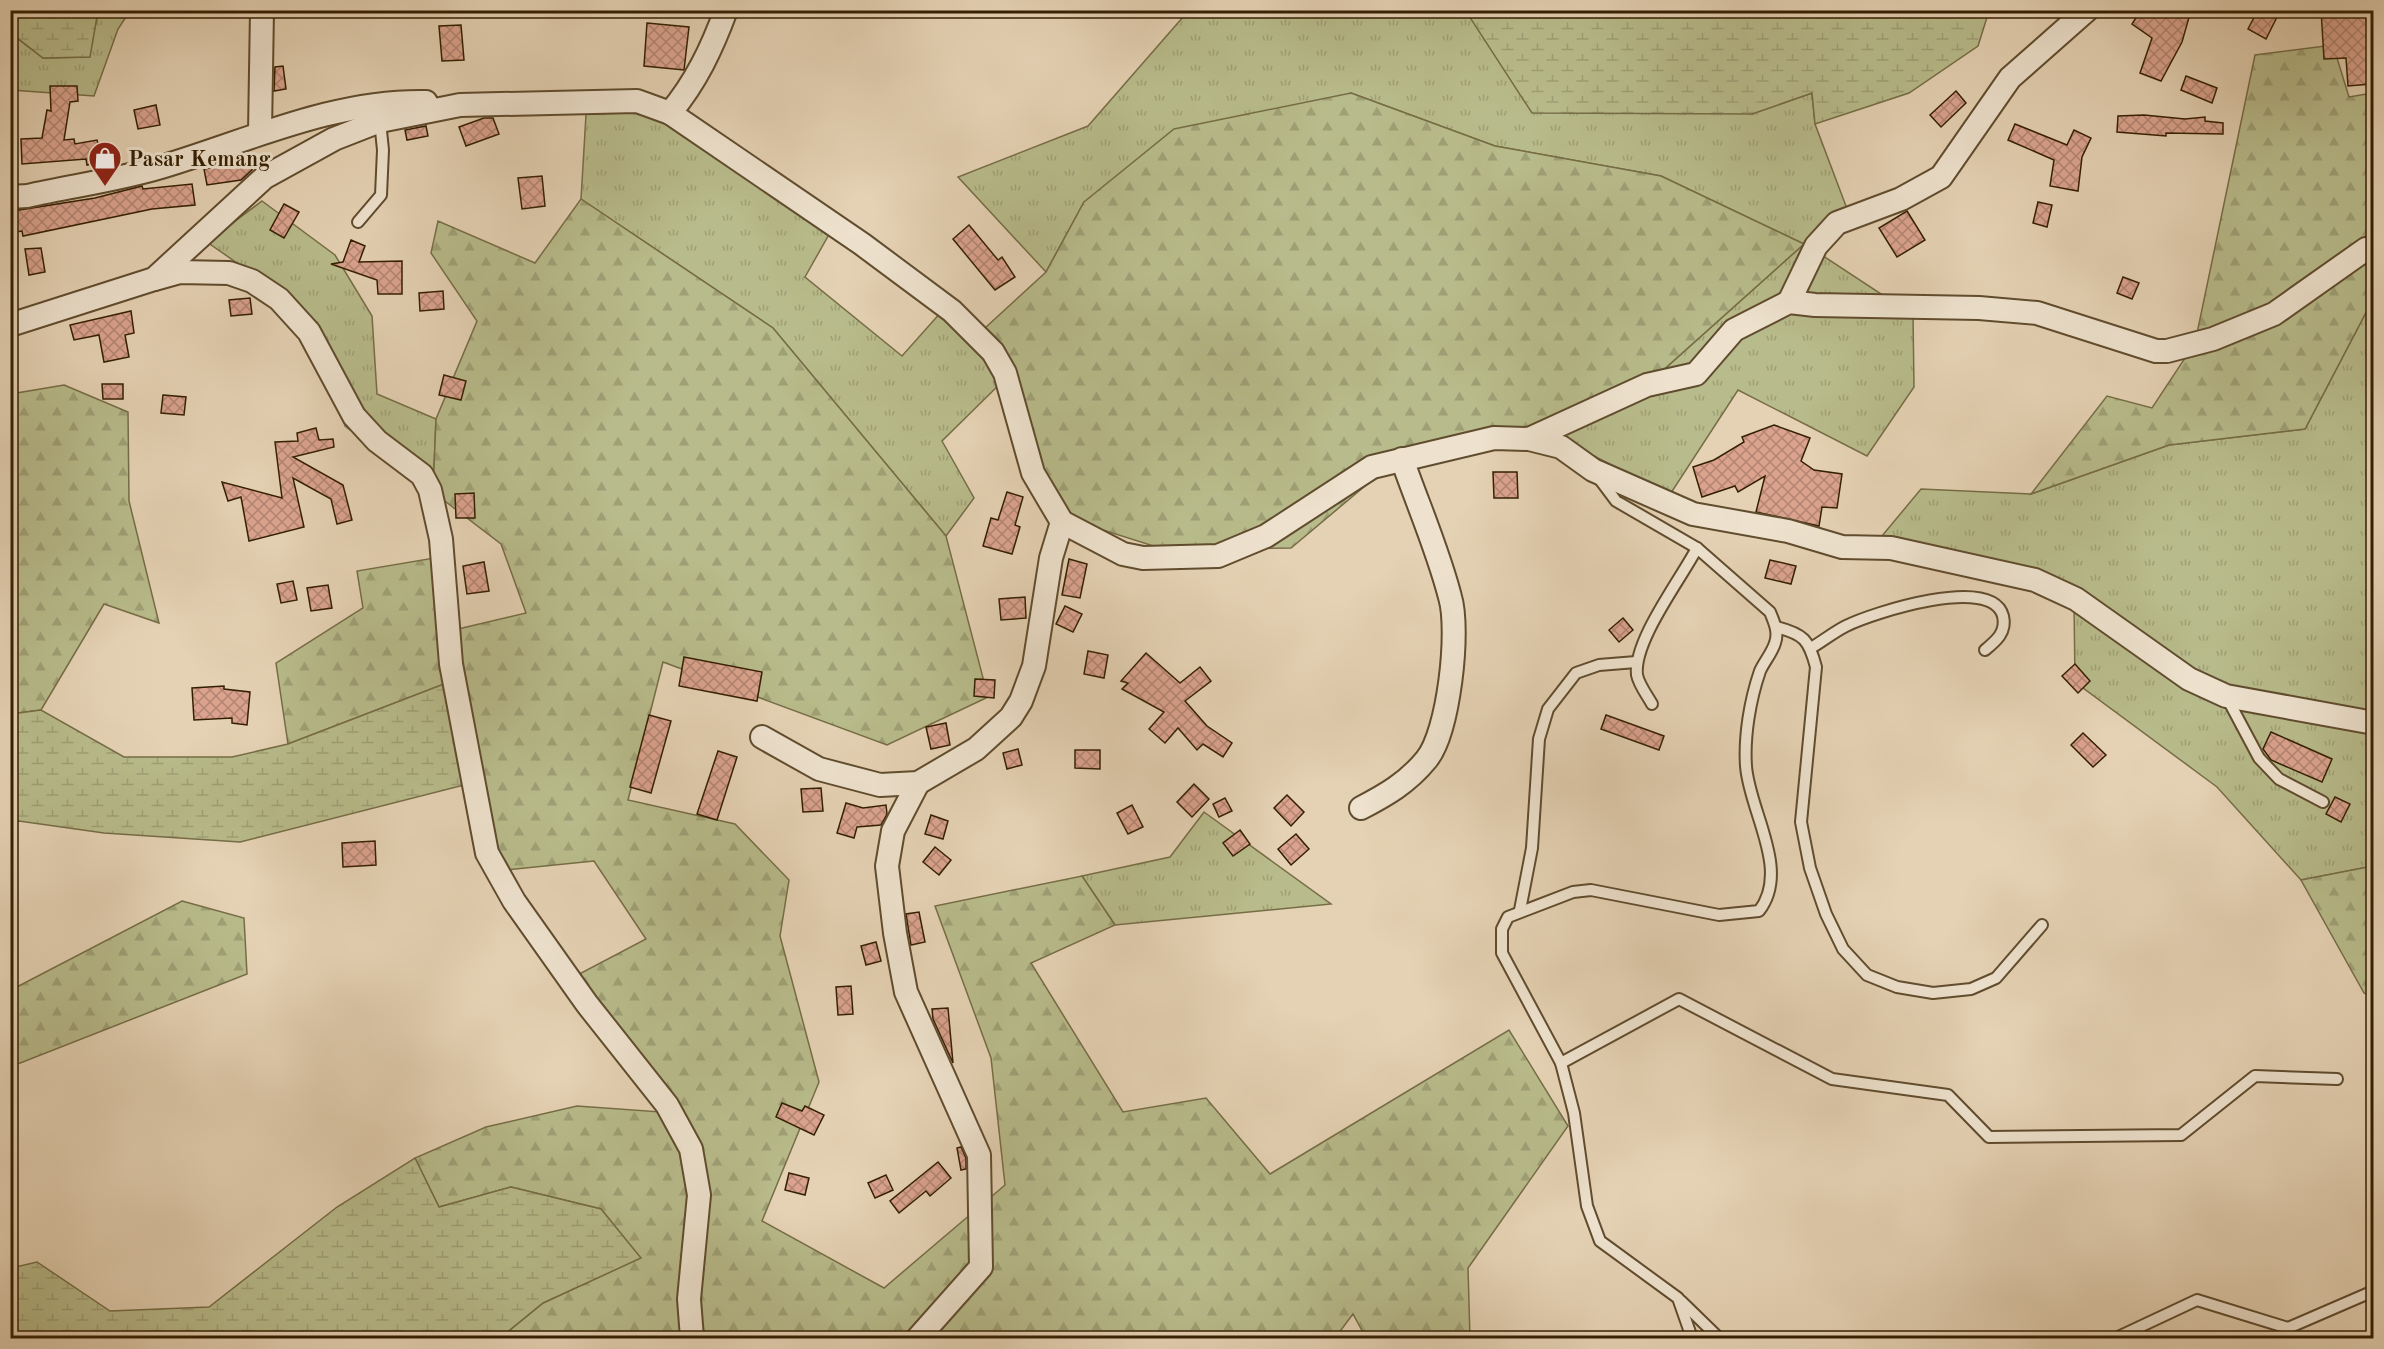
<svg xmlns="http://www.w3.org/2000/svg" width="2384" height="1349" viewBox="0 0 2384 1349" font-family="'Old Standard TT',serif">
	<style>
		.grass { fill: url(#grass-tufts); stroke: #766d46; stroke-width: 1.5 }
		.forest { fill: url(#forest-firs); stroke: #766d46; stroke-width: 1.5 }
		.wetland { fill: url(#wetland-marsh); stroke: #766d46; stroke-width: 1.5 }
		.lines { fill: none; stroke-linecap: round; stroke-linejoin: round }
		.stream { stroke: #6f7b67; stroke-width: 6 }
		.building { fill: url(#building-cross-hatch); stroke: #341f02; stroke-width: 1.5 }
		.service-casing { stroke: #604c2e; stroke-width: 14 }
		.minor-casing { stroke: #604c2e; stroke-width: 26 }
		.service { stroke: #eee2ce; stroke-width: 10 }
		.minor { stroke: #eee2ce; stroke-width: 22 }
		.labels { text-anchor: middle; stroke-width: 6; stroke-linejoin: round; paint-order: stroke }
		.poi-label { font-size: 22px; font-weight: bold; fill: #341f02; stroke: #eee2ce; text-anchor: start }
	</style>
	<defs>
		<pattern id="grass-tufts" width="24" height="20" patternUnits="userSpaceOnUse" patternTransform="scale(1.5)"><rect width="24" height="20" fill="#b8bb8b"/><path d="M3 7l-1-3M5 7V3M7 7l1-3M15 17l-1-3M17 17v-4M19 17l1-3" fill="none" stroke="#9fa076"/></pattern>
		<pattern id="forest-firs" width="22" height="20" patternUnits="userSpaceOnUse" patternTransform="scale(1.5)"><rect width="22" height="20" fill="#b8bb8b"/><path d="M5 1l3.5 6h-7zM16 11l3.5 6h-7z" fill="#9fa076"/></pattern>
		<pattern id="wetland-marsh" width="20" height="14" patternUnits="userSpaceOnUse" patternTransform="scale(1.5)"><rect width="20" height="14" fill="#b8bb8b"/><path d="M1 5h8M5 5V1M11 12h8M15 12V8" fill="none" stroke="#9fa076"/></pattern>
		<pattern id="building-cross-hatch" width="8" height="8" patternUnits="userSpaceOnUse" patternTransform="scale(1.5)"><rect width="8" height="8" fill="#dba38e"/><path d="M0 0l8 8M0 8l8-8" fill="none" stroke="#b28472"/></pattern>
	</defs>
	<rect width="100%" height="100%" fill="#e5d2b4"/>
	<filter id="stains"><feTurbulence type="fractalNoise" baseFrequency=".00333" numOctaves="4"/><feColorMatrix values="0 0 0 0 .2 0 0 0 0 .09 0 0 0 0 .02 0 0 0 .5 -.17"/></filter>
	<radialGradient id="worn" r=".72"><stop offset=".6" stop-color="#630" stop-opacity="0"/><stop offset="1" stop-color="#630" stop-opacity=".3"/></radialGradient>
	<g class="grass">
		<path d="M98,11H130L118,29L94,96L11,90L10,33L43,58L89,57Z"/>
		<path d="M1177,11H1472L1469,16L1752,114L1812,93L1815,124L1849,214L1805,244L1913,315L1914,387L1867,456L1738,390L1669,496L1551,433L1642,389L1804,244L1661,176L1495,146L1351,93L1084,202L1046,272L958,177L1088,126L1183,17Z"/>
		<path d="M587,98L634,100L836,222L805,277L902,356L951,301L1006,378L942,441L974,498L946,536L773,328L581,199Z"/>
		<path d="M262,201L335,255L372,316L377,394L436,419L433,492L345,426L323,345L267,284L207,242Z"/>
		<path d="M2373,299V866L2301,880L2217,787L2075,682L2074,602L1882,536L1921,489L2031,494L2169,445L2305,429Z"/>
		<path d="M1204,812L1331,904L1115,925L1082,876L1170,857Z"/>
	</g>
	<g class="forest">
		<path d="M2333,45L2349,97L2373,93V299L2305,429L2169,445L2031,494L2107,396L2152,408L2195,343L2255,55Z"/>
		<path d="M1351,93L1495,146L1661,176L1804,244L1642,389L1551,433L1402,455L1291,548L1166,550L1062,517L984,329L1046,272L1084,202L1174,129Z"/>
		<path d="M581,199L773,328L946,536L988,697L887,745L663,662L628,800L735,824L789,880L780,936L819,1082L762,1221L884,1288L1005,1185L991,1058L935,906L1082,876L1115,925L1031,963L1123,1112L1206,1098L1270,1174L1509,1030L1568,1126L1468,1268L1470,1338H1366L1353,1314L1335,1338H500L543,1303L640,1258L601,1209L511,1187L439,1207L415,1158L486,1127L577,1106L674,1113L566,981L646,939L594,861L496,871L444,684L288,744L276,663L363,608L357,571L440,557L458,629L526,613L501,544L433,492L436,419L477,321L431,253L438,221L535,263Z"/>
		<path d="M64,385L128,412L129,501L159,623L104,604L41,710L11,714V394Z"/>
		<path d="M2373,866H2374L2373,997L2364,993L2301,880Z"/>
		<path d="M182,901L244,918L247,974L15,1065L11,1101V990Z"/>
	</g>
	<g class="wetland">
		<path d="M1472,10H1989V11L1978,46L1909,93L1815,124L1812,93L1752,114L1532,113L1469,16Z"/>
		<path d="M10,11H98L90,57L43,58L11,33Z"/>
		<path d="M444,684L472,783L240,842L104,833L19,821L11,825V714L41,710L124,757H232L288,744Z"/>
		<path d="M415,1158L439,1207L511,1187L601,1209L641,1258L543,1303L500,1338H11V1268L37,1262L110,1311L209,1307L337,1207Z"/>
	</g>
	<g class="lines">
		<path class="stream" d="M1393,10L1420,14L1426,10"/>
	</g>
	<g class="building">
		<path d="M2141,10H2181L2190,14L2182,42L2161,81L2140,73L2152,38L2132,24Z"/>
		<path d="M2258,10H2264L2277,17L2266,39L2248,29Z"/>
		<path d="M2321,10H2364L2372,49H2368L2371,84L2348,86L2346,58L2324,59Z"/>
		<path d="M647,23L689,27L684,70L644,66Z"/>
		<path d="M461,25L464,60L442,61L439,26Z"/>
		<path d="M283,66L286,89L274,91L275,67Z"/>
		<path d="M2186,76L2217,88L2212,103L2181,90Z"/>
		<path d="M50,86H77L78,101L70,102L64,140L74,139L75,144L97,140L103,162L87,165L86,159L22,164L21,139L42,138L47,110L51,111Z"/>
		<path d="M1956,91L1966,103L1941,127L1930,115Z"/>
		<path d="M156,105L160,125L138,129L134,110Z"/>
		<path d="M2144,115L2185,119L2205,117V121L2223,123V134L2166,133V136L2117,132L2118,116Z"/>
		<path d="M484,118H493L499,134L466,146L459,127Z"/>
		<path d="M2015,124L2067,145L2074,130L2091,138L2082,157L2078,191L2050,186L2054,160L2008,140Z"/>
		<path d="M426,126L428,136L407,140L405,130Z"/>
		<path d="M251,162L252,170L241,180L207,185L204,169Z"/>
		<path d="M542,176L545,206L522,209L518,178Z"/>
		<path d="M192,184L195,205L152,209L23,236L22,231L16,232L13,211L95,198L142,186L143,189Z"/>
		<path d="M2038,202L2052,205L2047,227L2033,223Z"/>
		<path d="M284,204L299,212L284,238L270,230Z"/>
		<path d="M1907,211L1925,240L1897,257L1879,228Z"/>
		<path d="M969,225L998,260L1002,257L1015,277L995,290L953,239Z"/>
		<path d="M351,240L365,246L359,262L402,261V294H378L377,280L331,264L343,262Z"/>
		<path d="M41,248L45,272L29,275L25,249Z"/>
		<path d="M2123,277L2139,283L2132,299L2117,293Z"/>
		<path d="M443,291L444,309L420,311L419,293Z"/>
		<path d="M250,298L252,314L231,316L229,300Z"/>
		<path d="M131,311L134,333L125,335L129,357L104,362L99,335L74,340L70,325Z"/>
		<path d="M444,375L466,381L461,400L439,395Z"/>
		<path d="M102,384H123V399H103Z"/>
		<path d="M163,395L186,397L184,415L161,413Z"/>
		<path d="M1774,425L1810,438L1801,461L1814,470L1842,474L1837,508L1822,507L1819,526L1756,512L1765,476L1738,492L1735,486L1702,497L1693,467L1714,460L1744,442L1742,437Z"/>
		<path d="M316,428L319,440L333,439L334,447L293,457L343,485L352,520L337,524L331,499L293,478L304,527L249,541L241,497L228,501L222,482L282,498L275,442L298,441L297,433Z"/>
		<path d="M1493,472H1517L1518,498H1494Z"/>
		<path d="M1007,492L1023,497L1015,525L1020,527L1012,554L983,546L991,518L998,520Z"/>
		<path d="M474,493L475,518H456L455,494Z"/>
		<path d="M1069,559L1087,564L1080,598L1062,595Z"/>
		<path d="M1770,560L1796,566L1791,584L1765,578Z"/>
		<path d="M484,562L489,591L467,594L463,566Z"/>
		<path d="M293,581L297,600L281,603L277,584Z"/>
		<path d="M328,585L332,608L311,611L307,588Z"/>
		<path d="M1025,597L1026,618L1001,620L999,599Z"/>
		<path d="M1065,606L1082,614L1073,632L1056,624Z"/>
		<path d="M1623,618L1633,630L1619,642L1609,630Z"/>
		<path d="M1088,651L1108,655L1104,678L1084,674Z"/>
		<path d="M1146,653L1180,683L1200,667L1211,681L1185,701L1207,726L1232,743L1223,757L1203,744L1197,750L1178,728L1165,743L1149,729L1164,712L1122,689L1128,683L1121,681Z"/>
		<path d="M684,657L762,672L757,701L679,686Z"/>
		<path d="M2075,664L2090,681L2078,693L2062,676Z"/>
		<path d="M975,679L995,680L994,698L974,696Z"/>
		<path d="M224,686V689L250,692L247,725L232,723V718L194,720L192,688Z"/>
		<path d="M649,715L671,721L651,793L630,787Z"/>
		<path d="M1606,715L1664,736L1659,750L1601,729Z"/>
		<path d="M946,723L950,745L931,749L926,727Z"/>
		<path d="M2271,732L2332,759L2322,782L2271,760L2263,749Z"/>
		<path d="M2083,733L2106,755L2093,767L2071,745Z"/>
		<path d="M1018,749L1022,765L1007,769L1003,753Z"/>
		<path d="M1075,750H1100V769L1075,768Z"/>
		<path d="M718,751L737,757L717,820L697,814Z"/>
		<path d="M1194,784L1209,799L1192,817L1177,802Z"/>
		<path d="M821,788L823,811L803,812L801,789Z"/>
		<path d="M1287,795L1304,812L1291,826L1274,808Z"/>
		<path d="M2335,797L2350,804L2341,822L2326,814Z"/>
		<path d="M1225,798L1232,811L1219,817L1213,804Z"/>
		<path d="M846,803L863,808L886,805L887,814L881,825L857,827L854,838L837,833Z"/>
		<path d="M1132,805L1143,827L1128,834L1117,813Z"/>
		<path d="M931,815L948,821L943,839L925,834Z"/>
		<path d="M1240,830L1250,844L1233,856L1223,843Z"/>
		<path d="M1296,834L1309,849L1291,865L1278,849Z"/>
		<path d="M375,841L376,865L343,867L342,843Z"/>
		<path d="M935,847L951,860L939,875L923,862Z"/>
		<path d="M919,912L925,942L911,945L906,914Z"/>
		<path d="M876,942L881,961L866,965L861,946Z"/>
		<path d="M851,986L853,1014L838,1015L836,987Z"/>
		<path d="M948,1008L953,1063L933,1019L932,1009Z"/>
		<path d="M782,1103L802,1111L805,1106L824,1115L814,1135L776,1117Z"/>
		<path d="M961,1147L966,1158V1169L961,1170L957,1148Z"/>
		<path d="M938,1162L951,1178L930,1196L926,1191L899,1213L890,1201Z"/>
		<path d="M789,1173L809,1178L805,1195L785,1190Z"/>
		<path d="M886,1175L893,1190L875,1198L868,1183Z"/>
	</g>
	<g class="lines">
		<defs>
			<g id="service">
				<path d="M358,222L381,195L383,150L380,121"/>
				<path d="M1598,477L1616,501L1697,548L1770,612C1774,622 1779,632 1775,643C1772,653 1764,662 1760,671C1750,700 1744,736 1746,766C1749,811 1791,870 1759,911L1719,915L1591,890L1573,892L1508,917L1502,929V953L1561,1063L1574,1113L1587,1206L1600,1241L1678,1298L1692,1338"/>
				<path d="M1776,627C1804,634 1809,640 1816,667L1801,822L1810,868L1826,914L1843,949L1867,975L1897,987L1933,993L1971,989L1996,978L2042,925"/>
				<path d="M1811,648C1823,641 1834,632 1846,626C1872,613 1992,574 2003,616C2007,632 1996,641 1985,650"/>
				<path d="M2226,696L2259,758L2279,779L2323,802"/>
				<path d="M1652,704C1647,695 1639,685 1637,675C1633,641 1681,579 1697,548"/>
				<path d="M1520,910L1532,848L1539,739L1548,709L1576,673L1599,665L1636,662"/>
				<path d="M1561,1063L1679,999L1832,1079L1948,1095L1989,1137L2181,1135L2255,1076L2337,1079"/>
				<path d="M1681,1301L1719,1338"/>
				<path d="M2116,1338L2197,1300L2288,1328L2369,1293L2374,1294"/>
			</g>
			<g id="minor">
				<path d="M670,113C696,82 712,48 726,10"/>
				<path d="M260,132L262,10"/>
				<path d="M10,197L27,196C71,186 118,180 161,167C248,141 333,100 426,102"/>
				<path d="M155,279L180,272L229,273L252,281L279,299L309,332L354,416L377,441L422,475L430,490L441,539L451,664L487,853L514,901L587,1004L667,1105L691,1149L699,1195L689,1299L692,1338"/>
				<path d="M1789,302L1816,246L1837,223L1901,199L1941,177L2010,78L2087,10"/>
				<path d="M10,325L154,279L265,177L334,139L380,121L460,105L637,101L670,113L862,244L952,311L993,352L1005,373L1033,473L1062,522L1123,554L1143,558L1218,556L1266,536L1372,467L1494,438L1529,439L1561,447L1593,470L1693,514L1788,531L1842,547L1891,548L2035,580L2076,599L2189,679L2226,696L2374,723"/>
				<path d="M1529,439L1647,385L1696,374L1734,330L1789,302L1815,305L1979,308L2037,313L2156,351H2167L2213,339L2274,314L2366,249L2374,248"/>
				<path d="M762,737L819,769L880,785L918,783L976,749L1011,717L1021,701L1034,666L1051,558L1062,522"/>
				<path d="M1361,808C1386,795 1407,783 1426,760C1449,733 1460,630 1450,597C1438,550 1418,505 1402,459"/>
				<path d="M918,1338L981,1267L979,1155L906,992L895,933L887,866L893,831L918,783"/>
			</g>
		</defs>
		<use href="#service" class="service-casing"/>
		<use href="#minor" class="minor-casing"/>
		<use href="#service" class="service"/>
		<use href="#minor" class="minor"/>
	</g>
	<defs>
		<symbol id="shop-pin" viewBox="-11 -11 22 30"><path d="M0 17L-7.5 6A9.5 9.5 0 1 1 7.5 6Z" fill="#8f2418" stroke="#eee2ce"/><path d="M-5-2.5h2.3a2.7 3.5 0 0 1 5.4 0H5L5.5 6h-11ZM-1.5-2.5h3a1.5 2.3 0 0 0-3 0Z" fill="#fff"/></symbol>
	</defs>
	<g fill-rule="evenodd">
		<use href="#shop-pin" x="86" y="139" width="38" height="52"/>
	</g>
	<g class="labels">
		<g class="poi-label">
			<text x="128" y="166">Pasar Kemang</text>
		</g>
	</g>
	<rect width="2384" height="1349" fill="none" stroke="#e5d2b4" stroke-width="36"/>
	<rect x="12" y="12" width="2360" height="1325" fill="none" stroke="#341f02" stroke-width="3"/>
	<rect x="18" y="18" width="2348" height="1313" fill="none" stroke="#341f02" stroke-width="1.5"/>
	<rect width="100%" height="100%" filter="url(#stains)"/>
	<rect width="100%" height="100%" fill="url(#worn)"/>
</svg>
